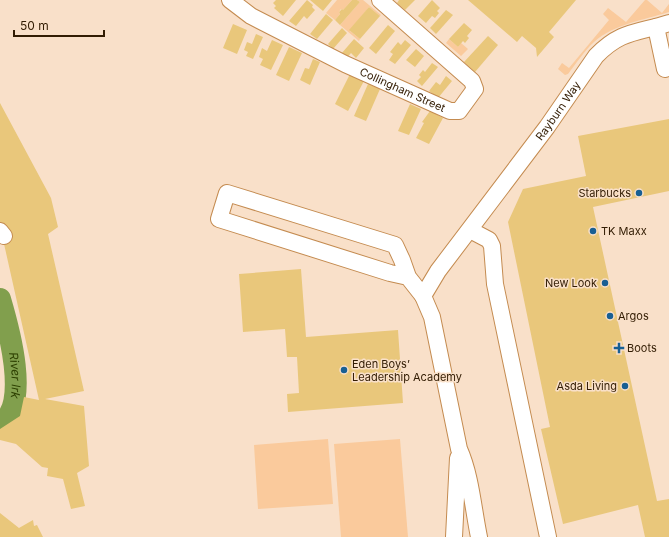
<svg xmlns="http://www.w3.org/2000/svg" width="669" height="537" viewBox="0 0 669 537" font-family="Inter,sans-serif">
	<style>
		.green { fill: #faca9c }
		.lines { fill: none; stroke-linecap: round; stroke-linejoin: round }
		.river { stroke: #819f4d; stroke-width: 22 }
		.building { fill: #e9c77b }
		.minor-casing { stroke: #c48b50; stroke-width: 18 }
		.minor { stroke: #fff; stroke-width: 16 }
		.poi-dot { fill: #185f93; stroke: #f9e0c9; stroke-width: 1.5 }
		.labels { text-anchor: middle; stroke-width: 3; stroke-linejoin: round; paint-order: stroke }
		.street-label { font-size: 11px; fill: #321c03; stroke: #f9e0c9 }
		.poi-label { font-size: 11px; fill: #321c03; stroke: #f9e0c9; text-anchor: start }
		.water-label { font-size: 12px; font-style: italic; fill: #2e4102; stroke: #f9e0c9 }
	</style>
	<rect width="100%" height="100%" fill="#f9e0c9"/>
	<g class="green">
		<path d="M337,0H352L343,10L341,9L339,12L340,14L335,20L326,13Z"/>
		<path d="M357,0H363L381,15L380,16L369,7L350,31L360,39L359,41L340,25L360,2Z"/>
		<path d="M645,0H647L662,13L669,4V12C644,20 614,24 594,42C584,51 576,64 568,74L565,75L558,69L562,63L569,68L609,20L603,14L608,8L626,22Z"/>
		<path d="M449,39L458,47L461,43L468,49L461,56L446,43Z"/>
		<path d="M328,439L333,504L258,509L254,445Z"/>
		<path d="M400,439L408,537H341L334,444Z"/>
	</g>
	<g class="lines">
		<path class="river" id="s1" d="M0,299C8,326 31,406 0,424"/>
	</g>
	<g class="building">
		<path d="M276,0H296L283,16L274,8L276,6L273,3Z"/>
		<path d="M307,0L313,5L312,7L315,10L307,19L304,16L296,26L289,21Z"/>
		<path d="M310,0H332L323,11Z"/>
		<path d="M352,0H357L360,2L340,25L335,20L340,14L339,12L342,9L343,10Z"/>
		<path d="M399,0H415L405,10L397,3Z"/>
		<path d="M432,0L440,8L437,11L439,13L435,18L432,16L426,23L418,16Z"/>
		<path d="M468,0H576L549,32L554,37L537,57L536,48L522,36L517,42Z"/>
		<path d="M369,7L380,16L360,39L349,30Z"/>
		<path d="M446,10L453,15L436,34L430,28Z"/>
		<path d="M326,14L333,20L317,39L310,34Z"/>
		<path d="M464,23L472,30L467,36L469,38L465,43L463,41L458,47L449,39Z"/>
		<path d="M233,24L247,30L237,54L223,48Z"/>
		<path d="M388,25L395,31L376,54L369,48Z"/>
		<path d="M342,28L347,33L333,49L328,44Z"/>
		<path d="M256,34L263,37L253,59L246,56L248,52L244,50L247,42L252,44Z"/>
		<path d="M488,36L498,45L475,72L464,62Z"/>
		<path d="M354,39L364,48L356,58L351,53L346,59L341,54Z"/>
		<path d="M272,40L283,45L271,70L260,65L263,59L259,57L262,48L267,51Z"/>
		<path d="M405,40L411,45L395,64L389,60L393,54L390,52L398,42L401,45Z"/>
		<path d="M289,47L302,53L289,81L276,75Z"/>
		<path d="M416,49L424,56L415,67L406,60Z"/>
		<path d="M313,59L320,62L310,85L300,80L305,68L309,69Z"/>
		<path d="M432,63L438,67L422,86L417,81L421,77L419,75L423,70L425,72Z"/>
		<path d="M350,74L364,81L348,111L335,104Z"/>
		<path d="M446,76L452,81L438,98L429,91L436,82L440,85Z"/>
		<path d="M368,84L380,89L366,121L354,116Z"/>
		<path d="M0,103L51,198L58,227L48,234L84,391L45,399L84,406L89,466L77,473L85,506L71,509L63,479L47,476L48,468L42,467L16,444L0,440V429L20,416L24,397L39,400L0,226Z"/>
		<path d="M410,104L421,109L409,135L398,131Z"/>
		<path d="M430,111L443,118L429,144L416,138L424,123L422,122Z"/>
		<path d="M669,119V191L593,207L657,501L669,499V537H645L638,505L563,524L541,429L550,427L508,222L523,189L586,176L578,136Z"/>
		<path d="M301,269L306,337L398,330L403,403L288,412L287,394L299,393L297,357H287L285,329L243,332L239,274Z"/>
		<path d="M0,513L19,528L33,520L34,526L37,525L43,537H0Z"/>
	</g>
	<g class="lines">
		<defs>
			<g id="minor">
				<path id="s2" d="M230,0L251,16L345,64L450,111H459L475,89L472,81L380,0"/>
				<path d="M656,27L665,69"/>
				<path d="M470,230L489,240L492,246L495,284L548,537"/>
				<path d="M0,231L4,236"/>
				<path id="s3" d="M408,277L402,260L395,245L227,193L219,219L390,273L408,277L423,296L438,271L547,127L596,56C621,30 638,33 669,23"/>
				<path d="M423,296L432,317L459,449C471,476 473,508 479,537"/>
				<path d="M454,537L458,458"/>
			</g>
		</defs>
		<use href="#minor" class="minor-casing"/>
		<use href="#minor" class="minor"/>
	</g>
	<g class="poi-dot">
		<circle cx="639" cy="193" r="4"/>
		<circle cx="593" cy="231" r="4"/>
		<circle cx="605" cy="283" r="4"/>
		<circle cx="610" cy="316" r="4"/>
		<path d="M617 342h4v4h4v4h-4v4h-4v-4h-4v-4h4z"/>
		<circle cx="344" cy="370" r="4"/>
		<circle cx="625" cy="386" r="4"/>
	</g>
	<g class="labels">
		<g class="street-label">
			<text dy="4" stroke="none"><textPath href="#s2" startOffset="195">Collingham Street</textPath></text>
			<text dy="4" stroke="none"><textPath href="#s3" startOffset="689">Rayburn Way</textPath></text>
		</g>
		<g class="poi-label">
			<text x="631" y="197" text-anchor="end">Starbucks</text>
			<text x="601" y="235">TK Maxx</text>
			<text x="597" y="287" text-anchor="end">New Look</text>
			<text x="618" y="320">Argos</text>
			<text x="627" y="352">Boots</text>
			<text x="352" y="368">Eden Boys’<tspan x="352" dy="13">Leadership Academy</tspan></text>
			<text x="617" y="390" text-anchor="end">Asda Living</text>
		</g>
		<g class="water-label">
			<text dy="4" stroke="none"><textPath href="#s1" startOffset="78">River Irk</textPath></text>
		</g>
	</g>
	<path d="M14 30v6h90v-6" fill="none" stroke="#321c03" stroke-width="2"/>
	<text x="20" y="30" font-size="12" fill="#321c03" stroke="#f9e0c9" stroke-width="3" paint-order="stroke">50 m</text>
</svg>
